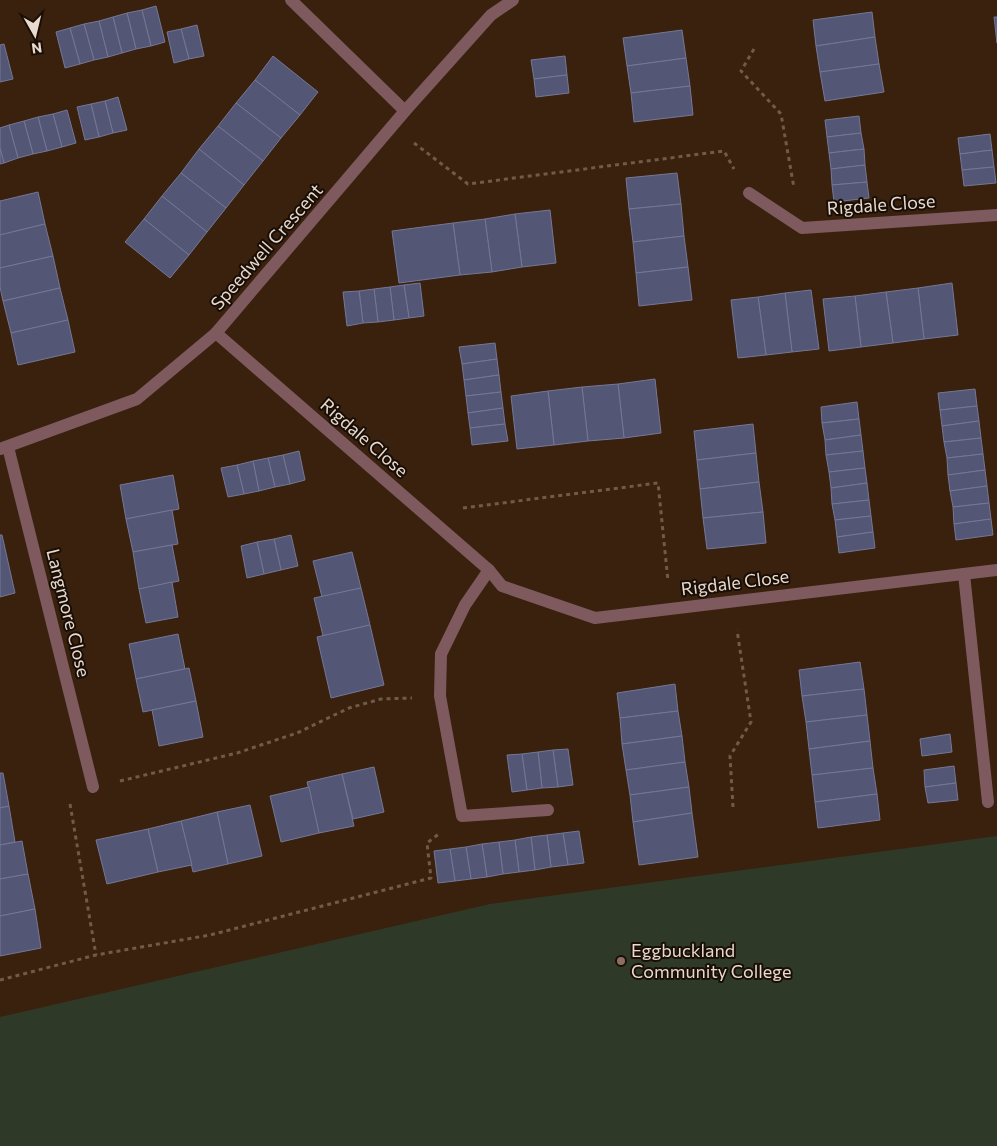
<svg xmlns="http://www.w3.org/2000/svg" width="997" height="1146" viewBox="0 0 997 1146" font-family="Commissioner,sans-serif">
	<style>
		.green { fill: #2e3a27 }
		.building { fill: #535675; stroke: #757796 }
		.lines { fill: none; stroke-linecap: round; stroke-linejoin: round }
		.path { stroke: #705b4a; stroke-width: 3; stroke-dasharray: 4 4; stroke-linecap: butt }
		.lane { stroke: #7e595e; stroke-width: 12 }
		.street { stroke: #7e595e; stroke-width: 12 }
		.education-dot { fill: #8d6e63; stroke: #180e06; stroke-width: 2 }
		.labels { text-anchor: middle; stroke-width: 4; stroke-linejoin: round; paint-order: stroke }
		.street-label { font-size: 18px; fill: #e9d9ce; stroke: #180e06 }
		.poi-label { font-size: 18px; fill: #e9d9ce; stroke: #180e06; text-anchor: start }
	</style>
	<rect width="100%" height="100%" fill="#39210e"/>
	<path class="green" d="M997,836V1146H0V1017L490,904Z"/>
	<g class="building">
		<path d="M156,6L165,42L151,46L142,10Z"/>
		<path d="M142,10L151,46L136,49L127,13Z"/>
		<path d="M872,12L875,37L816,46L813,20Z"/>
		<path d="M127,13L136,49L122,53L113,17Z"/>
		<path d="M113,17L122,53L108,57L99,21Z"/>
		<path d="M994,17H997V43Z"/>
		<path d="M99,21L108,57L94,60L84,24Z"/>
		<path d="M84,24L94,60L80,64L70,28Z"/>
		<path d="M197,25L204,56L189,59L181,29Z"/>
		<path d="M70,28L80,64L65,68L56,32Z"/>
		<path d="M181,29L189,59L174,63L167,32Z"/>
		<path d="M682,30L686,58L627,66L623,38Z"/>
		<path d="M875,37L879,64L820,72L816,46Z"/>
		<path d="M4,44L13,79L0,82V45Z"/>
		<path d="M273,56L318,92L300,115L255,80Z"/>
		<path d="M565,56L567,75L534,79L531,60Z"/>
		<path d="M686,58L690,86L631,93L627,66Z"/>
		<path d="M879,64L884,92L825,101L820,72Z"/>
		<path d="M567,75L569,93L536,97L534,79Z"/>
		<path d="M255,80L300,115L281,138L236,103Z"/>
		<path d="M690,86L693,115L634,122L631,93Z"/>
		<path d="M118,97L127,130L113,133L105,101Z"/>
		<path d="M105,101L113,133L99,137L91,104Z"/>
		<path d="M236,103L281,138L263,161L218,126Z"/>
		<path d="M91,104L99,137L85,140L77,107Z"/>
		<path d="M67,110L76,143L62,147L53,114Z"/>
		<path d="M53,114L62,147L47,151L38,117Z"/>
		<path d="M859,116L861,133L827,137L825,120Z"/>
		<path d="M38,117L47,151L33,154L24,121Z"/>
		<path d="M24,121L33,154L18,158L9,125Z"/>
		<path d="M9,125L18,158L4,163L0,148V128Z"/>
		<path d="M218,126L263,161L244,185L199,149Z"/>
		<path d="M861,133L864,149L829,153L827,137Z"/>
		<path d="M990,134L992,150L960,154L958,138Z"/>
		<path d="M0,148L4,163L0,164Z"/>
		<path d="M199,149L244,185L226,208L181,173Z"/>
		<path d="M864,149L865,165L831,169L829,153Z"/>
		<path d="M992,150L994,167L962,170L960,154Z"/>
		<path d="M865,165L867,182L832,185L831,169Z"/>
		<path d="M994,167L996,183L964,186L962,170Z"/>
		<path d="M181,173L226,208L207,232L162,196Z"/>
		<path d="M677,173L681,204L629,209L626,178Z"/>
		<path d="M867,182L869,198L834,202L832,185Z"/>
		<path d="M38,192L45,224L0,235V201Z"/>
		<path d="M162,196L207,232L189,255L144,219Z"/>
		<path d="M681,204L684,236L633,242L629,209Z"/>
		<path d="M550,210L556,263L522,267L515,214Z"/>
		<path d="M515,214L522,267L492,272L485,219Z"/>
		<path d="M144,219L189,255L170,278L125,242Z"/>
		<path d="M485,219L492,272L460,275L453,223Z"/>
		<path d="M453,223L460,275L399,283L392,231Z"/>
		<path d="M45,224L53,256L0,268V235Z"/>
		<path d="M684,236L688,267L636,273L633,242Z"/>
		<path d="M53,256L60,288L3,301L0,287V268Z"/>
		<path d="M688,267L692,300L639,306L636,273Z"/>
		<path d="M420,283L424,316L409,318L404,285Z"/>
		<path d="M952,283L958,335L924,339L918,288Z"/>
		<path d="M404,285L409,318L394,320L390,287Z"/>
		<path d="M390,287L394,320L378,322L374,289Z"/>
		<path d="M60,288L68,320L11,333L3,301Z"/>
		<path d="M918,288L924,339L893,343L886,292Z"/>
		<path d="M374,289L378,322L363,323L359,291Z"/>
		<path d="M811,290L819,349L792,352L785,293Z"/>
		<path d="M359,291L363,323L347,326L343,292Z"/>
		<path d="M886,292L893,343L861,347L855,296Z"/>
		<path d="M785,293L792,352L766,355L758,297Z"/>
		<path d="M855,296L861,347L829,351L823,299Z"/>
		<path d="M758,297L766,355L738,358L731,300Z"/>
		<path d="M68,320L75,352L18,365L11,333Z"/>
		<path d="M495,343L497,359L462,364L459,347Z"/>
		<path d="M497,359L499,375L464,380L462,364Z"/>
		<path d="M499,375L501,392L466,396L464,380Z"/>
		<path d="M655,379L661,433L624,438L618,384Z"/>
		<path d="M618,384L624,438L588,441L582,387Z"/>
		<path d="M582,387L588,441L554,445L548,391Z"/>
		<path d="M975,389L977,406L940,410L938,393Z"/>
		<path d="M548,391L554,445L517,449L511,396Z"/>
		<path d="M501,392L503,408L468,413L466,396Z"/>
		<path d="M857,402L859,419L822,423L821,407Z"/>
		<path d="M977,406L979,421L942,426L940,410Z"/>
		<path d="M503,408L505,424L470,428L468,413Z"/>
		<path d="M859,419L861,435L825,440L822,423Z"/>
		<path d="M979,421L981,438L944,442L942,426Z"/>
		<path d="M505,424L508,441L472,445L470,428Z"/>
		<path d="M753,424L756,453L697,460L694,431Z"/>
		<path d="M861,435L863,451L826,455L825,440Z"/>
		<path d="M981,438L983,454L947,458L944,442Z"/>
		<path d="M299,451L305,480L290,484L283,455Z"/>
		<path d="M863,451L865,468L829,472L826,455Z"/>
		<path d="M756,453L759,482L700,489L697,460Z"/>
		<path d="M983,454L985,470L948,475L947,458Z"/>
		<path d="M283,455L290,484L275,487L268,458Z"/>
		<path d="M268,458L275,487L259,491L253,461Z"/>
		<path d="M253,461L259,491L244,494L237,465Z"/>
		<path d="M237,465L244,494L228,497L221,468Z"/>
		<path d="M865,468L867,483L831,488L829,472Z"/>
		<path d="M985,470L987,486L950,491L948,475Z"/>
		<path d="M173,475L179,509L126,519L120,485Z"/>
		<path d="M759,482L763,512L703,518L700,489Z"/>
		<path d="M867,483L869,500L832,504L831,488Z"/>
		<path d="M987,486L989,503L953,507L950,491Z"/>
		<path d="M869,500L871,516L835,520L832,504Z"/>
		<path d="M989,503L991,519L954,524L953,507Z"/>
		<path d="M172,510L178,544L133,552L126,519Z"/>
		<path d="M763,512L766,543L707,549L703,518Z"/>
		<path d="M871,516L873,532L837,537L835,520Z"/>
		<path d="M991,519L993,535L956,540L954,524Z"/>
		<path d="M873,532L875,548L839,553L837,537Z"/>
		<path d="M0,535H2L15,593L0,597Z"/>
		<path d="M291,535L298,566L281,570L274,539Z"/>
		<path d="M274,539L281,570L264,574L257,542Z"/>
		<path d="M257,542L264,574L247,578L241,546Z"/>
		<path d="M172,545L179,581L139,589L133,552Z"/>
		<path d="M352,552L361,588L322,597L313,561Z"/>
		<path d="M172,582L178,617L146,623L139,589Z"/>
		<path d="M361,588L370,625L323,636L314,598Z"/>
		<path d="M370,625L384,685L331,698L317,637Z"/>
		<path d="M178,634L185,669L136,679L129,644Z"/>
		<path d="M860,662L864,689L802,696L799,670Z"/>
		<path d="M189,668L196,701L143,712L136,679Z"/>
		<path d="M675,684L678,711L620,718L617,693Z"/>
		<path d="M864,689L867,715L806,722L802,696Z"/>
		<path d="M196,701L203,737L159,746L152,710Z"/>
		<path d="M678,711L682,736L622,744L620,718Z"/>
		<path d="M867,715L870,741L809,749L806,722Z"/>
		<path d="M950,734L952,752L922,756L920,739Z"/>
		<path d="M682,736L685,762L626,770L622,744Z"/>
		<path d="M870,741L873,768L812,775L809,749Z"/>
		<path d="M568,749L573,785L558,787L553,750Z"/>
		<path d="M553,750L558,787L542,788L538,752Z"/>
		<path d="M538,752L542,788L527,790L522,754Z"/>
		<path d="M522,754L527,790L512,792L507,755Z"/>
		<path d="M685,762L689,787L630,795L626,770Z"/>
		<path d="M954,766L956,783L925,787L924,770Z"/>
		<path d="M374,767L384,812L353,819L342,774Z"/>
		<path d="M873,768L877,794L815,802L812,775Z"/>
		<path d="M0,773H3L9,806L0,808Z"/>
		<path d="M342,774L354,826L319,833L307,782Z"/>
		<path d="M956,783L958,800L928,803L925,787Z"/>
		<path d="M309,787L319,833L281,842L270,796Z"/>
		<path d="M689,787L692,813L633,822L630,795Z"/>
		<path d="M877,794L880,820L818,828L815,802Z"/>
		<path d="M250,805L262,856L228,864L217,812Z"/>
		<path d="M9,806L15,842L0,845V808Z"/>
		<path d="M217,812L228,864L193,872L181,821Z"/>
		<path d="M692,813L698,857L639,865L633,822Z"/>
		<path d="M181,821L192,865L158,872L148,829Z"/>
		<path d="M148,829L158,872L107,884L96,840Z"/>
		<path d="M579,831L584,863L568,865L563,833Z"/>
		<path d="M563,833L568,865L551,867L547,835Z"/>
		<path d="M547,835L551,867L535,870L531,837Z"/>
		<path d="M531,837L535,870L519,872L515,840Z"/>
		<path d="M515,840L519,872L503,874L499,842Z"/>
		<path d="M22,841L28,874L0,879V845Z"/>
		<path d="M499,842L503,874L487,877L482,844Z"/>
		<path d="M482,844L487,877L471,879L466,847Z"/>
		<path d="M466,847L471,879L455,881L450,849Z"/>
		<path d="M450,849L455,881L438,883L434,851Z"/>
		<path d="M28,874L35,909L0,916V879Z"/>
		<path d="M35,909L41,948L0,956V916Z"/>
	</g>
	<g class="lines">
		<g class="path">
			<path d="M754,49L741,71L781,114L794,188"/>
			<path d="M414,143L468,184L724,151L734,169"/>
			<path d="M463,508L658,483L668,581"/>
			<path d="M120,781L237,753L297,733L349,708L381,699L412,698"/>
			<path d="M70,804L96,955"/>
			<path d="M733,807L730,756L751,722L737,630"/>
			<path d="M0,980L96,955L210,935L431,878L427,843L440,833"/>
		</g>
		<path class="lane" d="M964,574L988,802"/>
		<g class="street">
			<path d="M291,0L405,111"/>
			<path d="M749,193L802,228L997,215"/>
			<path d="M216,333L489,570L502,586L595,618L997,570"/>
			<path d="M8,447L93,787"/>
			<path d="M0,449L137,399L216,333L405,111L491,15L513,0"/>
			<path d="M489,570L465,605L441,654L440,696L462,816L548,810"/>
		</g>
	</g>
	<circle class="education-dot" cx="621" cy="961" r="5"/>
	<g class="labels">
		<g class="street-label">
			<text transform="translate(881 205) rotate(-4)" y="6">Rigdale Close</text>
			<text transform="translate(267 247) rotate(-49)" y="6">Speedwell Crescent</text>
			<text transform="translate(364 438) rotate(41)" y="6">Rigdale Close</text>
			<text transform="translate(735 583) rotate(-7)" y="6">Rigdale Close</text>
			<text transform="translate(68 613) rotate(76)" y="6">Langmore Close</text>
		</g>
		<g class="poi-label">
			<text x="631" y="957">Eggbuckland<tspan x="631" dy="21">Community College</tspan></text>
		</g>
	</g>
	<g transform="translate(35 35) rotate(172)" stroke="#180e06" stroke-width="4" paint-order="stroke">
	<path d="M0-4L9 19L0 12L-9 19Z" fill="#e9d9ce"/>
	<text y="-8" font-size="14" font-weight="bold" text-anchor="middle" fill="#e9d9ce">N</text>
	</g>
</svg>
